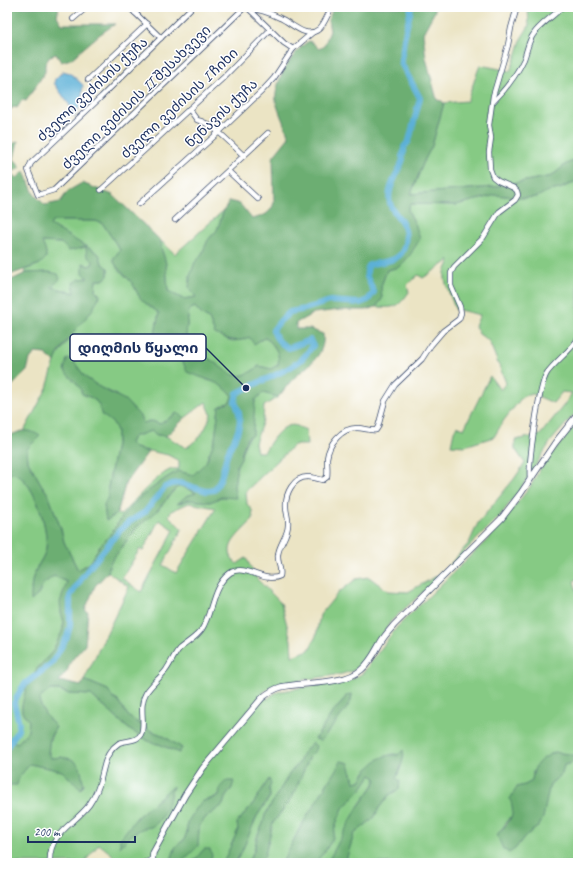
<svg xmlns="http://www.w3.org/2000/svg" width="585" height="870" viewBox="0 0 585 870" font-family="Caveat,'Noto Sans Georgian',sans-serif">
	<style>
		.green { fill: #86ca84; stroke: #507c71; fill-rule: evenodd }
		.forest { fill: #6cae72; stroke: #446e68; fill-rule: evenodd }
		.water { fill: #5bb0d7; stroke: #3b709a }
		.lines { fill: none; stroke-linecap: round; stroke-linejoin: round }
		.river { stroke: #5bb0d7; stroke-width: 6 }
		.minor-casing { stroke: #3a4a6d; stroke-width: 6 }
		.tertiary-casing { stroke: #3a4a6d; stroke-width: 7 }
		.minor { stroke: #fff; stroke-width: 4.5 }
		.tertiary { stroke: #fff; stroke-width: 5.5 }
		.labels { text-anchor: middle; stroke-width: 3; stroke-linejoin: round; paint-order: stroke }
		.street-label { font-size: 14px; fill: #1b2f5e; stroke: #fff }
		.leader { fill: none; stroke: #1b2f5e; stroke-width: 1.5 }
		.callout-dot { fill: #1b2f5e; stroke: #fff; stroke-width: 1.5 }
		.callout { fill: #fff; stroke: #1b2f5e; stroke-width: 1.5 }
		.callout-label { font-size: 15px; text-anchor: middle; font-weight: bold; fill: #1b2f5e }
	</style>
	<rect width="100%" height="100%" fill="#fff"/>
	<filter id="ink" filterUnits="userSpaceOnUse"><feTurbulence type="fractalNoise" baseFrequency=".025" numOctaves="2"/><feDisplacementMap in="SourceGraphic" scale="8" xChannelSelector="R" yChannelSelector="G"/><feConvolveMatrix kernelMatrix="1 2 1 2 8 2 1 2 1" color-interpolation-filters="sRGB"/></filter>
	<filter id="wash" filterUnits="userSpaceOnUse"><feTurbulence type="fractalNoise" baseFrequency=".012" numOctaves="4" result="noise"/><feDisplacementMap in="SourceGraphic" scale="16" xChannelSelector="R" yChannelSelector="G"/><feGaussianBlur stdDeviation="0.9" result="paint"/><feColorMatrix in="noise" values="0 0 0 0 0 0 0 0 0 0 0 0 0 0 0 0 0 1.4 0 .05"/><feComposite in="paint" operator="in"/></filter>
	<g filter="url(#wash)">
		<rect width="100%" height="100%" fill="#ebe4c4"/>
		<g class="green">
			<path d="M525,7H578V159L566,164L552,176L494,187L411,194L424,161L432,146L444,103L467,101L480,65L510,71L517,53L522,37L529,26L528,9Z"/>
			<path d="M578,180V410L551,441L520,490L499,517L435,581L391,621L364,663L358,669L342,674L284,683L273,686L262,693L267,699L275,693L282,691L353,679L363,673L397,627L489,538L503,521L530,487L542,466L578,422V441L575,444L578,446V578L574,581L578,596V863H345L354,834L374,818L379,808L389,795L399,788L395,778L399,772L404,755L392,754L365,772L360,781L354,782L352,772L332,776L300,828L282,863H254L264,858L273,823L292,798L310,755L315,751L303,753L299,763L290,773L265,815L263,824L258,834L254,851L249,860L251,863H235L242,851L257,816L270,797L269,779L255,801L237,823L238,830L223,863H208L211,856L204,849L193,863H181C191,853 200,841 199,826L206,817L223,805L225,798L232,788L233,781C223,791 218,798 203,801L187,823V832L184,840L176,846L170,863H109L114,856L99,844L84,863H7V783L10,785L30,764L62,771L81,789L84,784L81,777L80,769L62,757L51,758C45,748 51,736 56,727C47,718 42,711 38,699L50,690H59L69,694L91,695L130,730L152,743L159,744L179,753L182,748L162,735L151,731L129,717L118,701L113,698L108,690L84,680L129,587L108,572L110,563L137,527L156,512L175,489L180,486L197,493L186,496L178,504L189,500L210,502L222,497L234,487L237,465L241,458L242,451L248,438L254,411L255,400L263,393L278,397L264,406L263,420L255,443L257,452H264C271,442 282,421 297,426C300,427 303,429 306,430L307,445H294L246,491L247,504L252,510L253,519C242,533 218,547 237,564L246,558L257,579L281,603L291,640L292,656L309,650L316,636L320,615L338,593L356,579L369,577L388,591L408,592L442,573L469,543L478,523L514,479L525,463L515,449V440L540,435L564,405L572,393L562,392L553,403L533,394L523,396L504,420L494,437L465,446L451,445L454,431L457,426L464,429L490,376L500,390L506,383L489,341L479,334L475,326L480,315L455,309C452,299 443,282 445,272C446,268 449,264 450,260L423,278L418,275L407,285L409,292C398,308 395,308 376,307L382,299L381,286L387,270L400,267L416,226L408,210L410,204L456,205L496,195L524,198L537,197L547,191L560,189ZM189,503L216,508L176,573L163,565L182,529L169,516L171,511ZM159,520L174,530L141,592L122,578L140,549L143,551ZM352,694L351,701L326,735L321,730L334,710L340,705L347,695ZM555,752C562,754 571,753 576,757L572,763L564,765L562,774L550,784L539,826L524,837L515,849L497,835L513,814L517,787L525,785L532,781L533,771ZM173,787L151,827L143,828L134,833L152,805Z"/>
			<path d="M224,210L217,230L208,240L201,256L195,262L197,297L183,299L168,291C167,282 167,274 166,265C165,256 160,250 161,241L175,254Z"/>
			<path d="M53,221H96L103,224L120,250L113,259C116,270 128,276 134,286C137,292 139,298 144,302C149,306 154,309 159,313L156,327L165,343L181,347L183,362L207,380L218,383L228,390L232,396L230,402L219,407L215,439L206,462L193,475L178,471L166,478L139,498L123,516L110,535L100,545L90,563L78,570L64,542L61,529L48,494L41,484L28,461L24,431L47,388L56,358L74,331L86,316L89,314L100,295L95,290L96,280H103L108,276V268L102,263L99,254L86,247L87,255L93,261L92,265L88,266L84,263L88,278L75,293L52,287L49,272L26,273L25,270L40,264L46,252L41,242L61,243L85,247L50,225ZM72,359L85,377L101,388L115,394L140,416L143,423L152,421L160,424L177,413L185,418L206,402L211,414C205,432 201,437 186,448L166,436L157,435L151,431L133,437L130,443L135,448L168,455L179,461V469C177,469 175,469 173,469C160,471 130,505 121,515L117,514L106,520L104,505L108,497V487L117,439V430L114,424L99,404L92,398L82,394Z"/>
			<path d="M195,307L202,315L209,319L215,334L232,341L242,340L249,337H266C273,345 281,352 278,365L271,369L259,366C229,391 225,363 202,356C199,355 195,355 192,354C183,336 187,329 189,310Z"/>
			<path d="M7,473C10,473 14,473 16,474C35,483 49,530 46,549C44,557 37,566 34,574C32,579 32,584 31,589L38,595L42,584L54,576L67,581L61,612L64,622L62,632L52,652L36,670L22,705V712L29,721L28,731L18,743L7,740Z"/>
			<path d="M371,775L376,778C373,790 364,796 358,807C348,826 339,845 327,863H315L325,851L332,840L336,824L343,808L363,787Z"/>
		</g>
		<g class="forest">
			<path d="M7,7H59L57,16L62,24H115L99,35L71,59L61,62L56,54L50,56L45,64V72L26,101L22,100L17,108L14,107L7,112Z"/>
			<path d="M327,7H434L435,11L423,33L426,58L437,100L442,101L444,103L432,146L424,161L411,194L494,187L552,176L566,164L578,159V180L560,189L548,191L537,197L524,198L496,195L456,205L410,204L408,210L416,226L420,239L410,255L400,267L387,270L381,286L382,299L376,307L366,310H340L314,313L296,323V329H310L323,334C326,357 306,366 292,380C287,385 283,392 278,397L263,393L255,400L253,434L247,438L242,451L241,458L237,465L234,487L236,498L222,497L210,502L189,500L177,504L186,496L196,493L187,488L180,486L175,489L156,512L137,527L110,563L108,572L95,586L85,610L88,612L85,645L71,661L67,671L59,681L81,686L84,680L108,690L113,698L118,701L129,717L151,731L162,735L182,748L179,753L159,744L152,743L130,730L91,695L69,694L59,690H50L39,699C42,711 47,718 56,727L50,737L48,753L51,758C62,757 75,756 80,768C82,773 82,779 84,784L81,789L62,771L30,764L19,777L17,785H10L7,783V740L18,743L28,731L29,721L22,712V705L26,689L36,670L52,652L62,632L64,622L61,612L60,602L67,582L54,576L43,584L38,595L31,601C31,593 31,585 33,577C36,567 44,558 46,549C49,529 35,483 16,474C14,473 10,473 7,473V437C20,431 27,427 40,436L27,449L28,461L41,484L48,494L61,529L64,542L78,570L90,563L100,545L110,535L123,516L139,498L166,478L178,471L193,475L206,462L215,439L219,407L230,402L232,396C222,381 202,379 187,372L183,362L181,347L154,339L159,313C154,309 149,306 144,302C139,298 137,292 134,286C128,276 116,270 113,259L120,250L103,224L96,221H53L50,225L99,254L102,263L108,268V276L103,280H96L95,290L100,295C97,300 94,309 89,314C79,326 59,347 55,362L45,354L35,353L30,359L27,371L7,391V282L26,273L49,272L58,274L60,279L52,287L75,293L73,283L79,279L88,278L83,273V263L88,266L92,265L93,261L87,256L86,247L69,251L61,243L42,242L46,252V258L40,264L7,276V143L11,145L18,141L14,159L21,167L11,173L17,178L24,171L34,194L45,205L60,202L68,191L82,183L113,195L161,241C160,250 165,256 166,265C167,274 167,282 168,291L183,299L196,297L189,288L190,276L195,262L201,256L208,240L217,230L224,210L230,201L240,204L252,219C264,216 270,214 274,203L273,157L289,137C285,126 279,113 276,102C273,83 293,50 309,41L313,43L319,49L324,46L330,31L328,20L332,11ZM195,307L202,315L209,319L215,334C228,339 236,344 249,337L254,344L266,337C273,345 281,352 278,365L271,369L259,366C232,388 227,367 205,357C201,355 197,355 192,354C183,336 187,329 189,310Z"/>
			<path d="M67,359H72L85,377L101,388L125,400L140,416L143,423L152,421L160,424L177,413L185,418L166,436L157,435L151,431L133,437L130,443L135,448L148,452L126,482L117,514L106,521L104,505L108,497V487L117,439V431L114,424L101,414C99,400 95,399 82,394C79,381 70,380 64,370Z"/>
			<path d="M352,694L351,701L345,711L321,741L315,739L334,710L340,705L347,695Z"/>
			<path d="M312,743L316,746L315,751L310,756L292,798L273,823L264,858L254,863H251L249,860L254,851L258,834L263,824L265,815L290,773L299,763L303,753Z"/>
			<path d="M403,750C405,758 400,770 396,778L400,781L399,789L389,795L379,808L374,818L354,834L345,863H327L358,807L374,785L376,778L371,775L363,787L343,808L336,824L332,840L325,851L315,863H282L300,828L341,761L349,763L354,782L360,781C369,766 379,753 398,755Z"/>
			<path d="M555,752C562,754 570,753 576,757L572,763L564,765L562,774L550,784L543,818L539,826L524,837L515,849L509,853L503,849L497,835C508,822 517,817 510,799L517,787L525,785L532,781C534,762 540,760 555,752Z"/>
			<path d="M269,779L271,784L269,789L270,796L257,816L242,851L235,863H223L238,830L237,823L255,801Z"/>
			<path d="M226,781H234L232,788L225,798L223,805L206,817L199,826L198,846L181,863H170L176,846L184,840L187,832V823L196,809L203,801L212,799L219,795L220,787Z"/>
			<path d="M173,786C169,799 165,821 151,827C148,828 145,827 142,829C133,832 127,840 120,847V839L137,817Z"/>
			<path d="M204,849H210L212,856L208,863H192Z"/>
		</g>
		<path class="water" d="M63,71L70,73L83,85C82,97 81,108 74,117L70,106L54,83L55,79Z"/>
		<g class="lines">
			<path class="river" d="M7,747L18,730L19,723L14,703L21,689L26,683L51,664L56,656L67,637L70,626V596L86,572L120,530L129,522L145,512L165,487L172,484L180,483L206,491L214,490C224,477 223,466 228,452C231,444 238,435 239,426C241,418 239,410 235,402L237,393C258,381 282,375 301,360C305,356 309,350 313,346L310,340L289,348C280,344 276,339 273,330L280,321L290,312L305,309L330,301L360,303L368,300L374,292C370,281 363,277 369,265C384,260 402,264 405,243C406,238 406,232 404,227C401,218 392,212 390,203C386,188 399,173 403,159L402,156L404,152V147L409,141L420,98L401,63C400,57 403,54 403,48C404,32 409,22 411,7"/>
		</g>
	</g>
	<g filter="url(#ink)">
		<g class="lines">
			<defs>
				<g id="minor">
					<path d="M129,7L161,38"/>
					<path d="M192,7L101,97L31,163L28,170L38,195L54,190L245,7"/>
					<path d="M249,9L284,43L293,49"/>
					<path d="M250,9C261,9 270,13 280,18C292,23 306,40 319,29C325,24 328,13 332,7"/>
					<path d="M135,13L141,7"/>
					<path d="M73,19L87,7"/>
					<path d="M88,80L147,24"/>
					<path d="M493,102C505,90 517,74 524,59C527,51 528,42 533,35C540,24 553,17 562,7"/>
					<path d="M189,109L197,120C213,123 232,145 244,156"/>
					<path d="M578,134V138"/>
					<path d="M228,171L258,199"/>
					<path d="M101,190L223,78L270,30"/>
					<path d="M139,204L219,132L262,91L274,78L293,49L312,33"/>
					<path d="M175,220L268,133"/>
					<path d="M530,479C528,464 539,385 547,373C556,361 569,352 578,339"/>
					<path d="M50,863C48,833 74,825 89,805C95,796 100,785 102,774C104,767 105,758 110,752C112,749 116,745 119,743C126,740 137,742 141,734C146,724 138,706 146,693C152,684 160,678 166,670C171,663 174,655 179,649C187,642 196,638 202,629C213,612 211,587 230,573C245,563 264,584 280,576C282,568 277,562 278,555C279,544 288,536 288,525C289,519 286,513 286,507C285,494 293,477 308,477C313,477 318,479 323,480L327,477C328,471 327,465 327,458C329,444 341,428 357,428C364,428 369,431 376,430L378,427L385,401L395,385L422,359L431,345L443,331L459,319L461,313L460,307L451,286V273L454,267L483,238L499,212L515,200L518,195L517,191L514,188L498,181L493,177L490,169L489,152L491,138L489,125L493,96L508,45L511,28L517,7"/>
					<path d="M143,863L152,860"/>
				</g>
				<path id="tertiary" d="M152,863L153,853L185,795L203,768L262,698C268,693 274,689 281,687C303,682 344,685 361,670C371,662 376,650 382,640C386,634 390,630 394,625L501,519L521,493L555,443L578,414"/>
			</defs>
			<use href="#minor" class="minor-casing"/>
			<use href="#tertiary" class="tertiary-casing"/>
			<use href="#minor" class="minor"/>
			<use href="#tertiary" class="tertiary"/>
		</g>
	</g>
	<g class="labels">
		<g class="street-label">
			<text transform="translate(92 89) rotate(-43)" y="5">ძველი ვეძისის ქუჩა</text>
			<text transform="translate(136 97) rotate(-44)" y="5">ძველი ვეძისის II შესახვევი</text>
			<text transform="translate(179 103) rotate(-43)" y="5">ძველი ვეძისის I ჩიხი</text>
			<text transform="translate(221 113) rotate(-43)" y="5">ნენავის ქუჩა</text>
		</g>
	</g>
	<path class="leader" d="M246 388L206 348"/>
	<circle class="callout-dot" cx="246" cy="388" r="4"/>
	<rect class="callout" x="70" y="334" width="136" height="27" rx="4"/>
	<g class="callout-label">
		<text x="138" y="353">დიღმის წყალი</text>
	</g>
	<rect width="585" height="870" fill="none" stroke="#fff" stroke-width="24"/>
	<path d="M28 836v6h107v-6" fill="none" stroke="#1b2f5e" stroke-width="2"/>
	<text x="34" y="836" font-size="12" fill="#1b2f5e" stroke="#ffffff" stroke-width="3" paint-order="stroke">200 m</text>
</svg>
